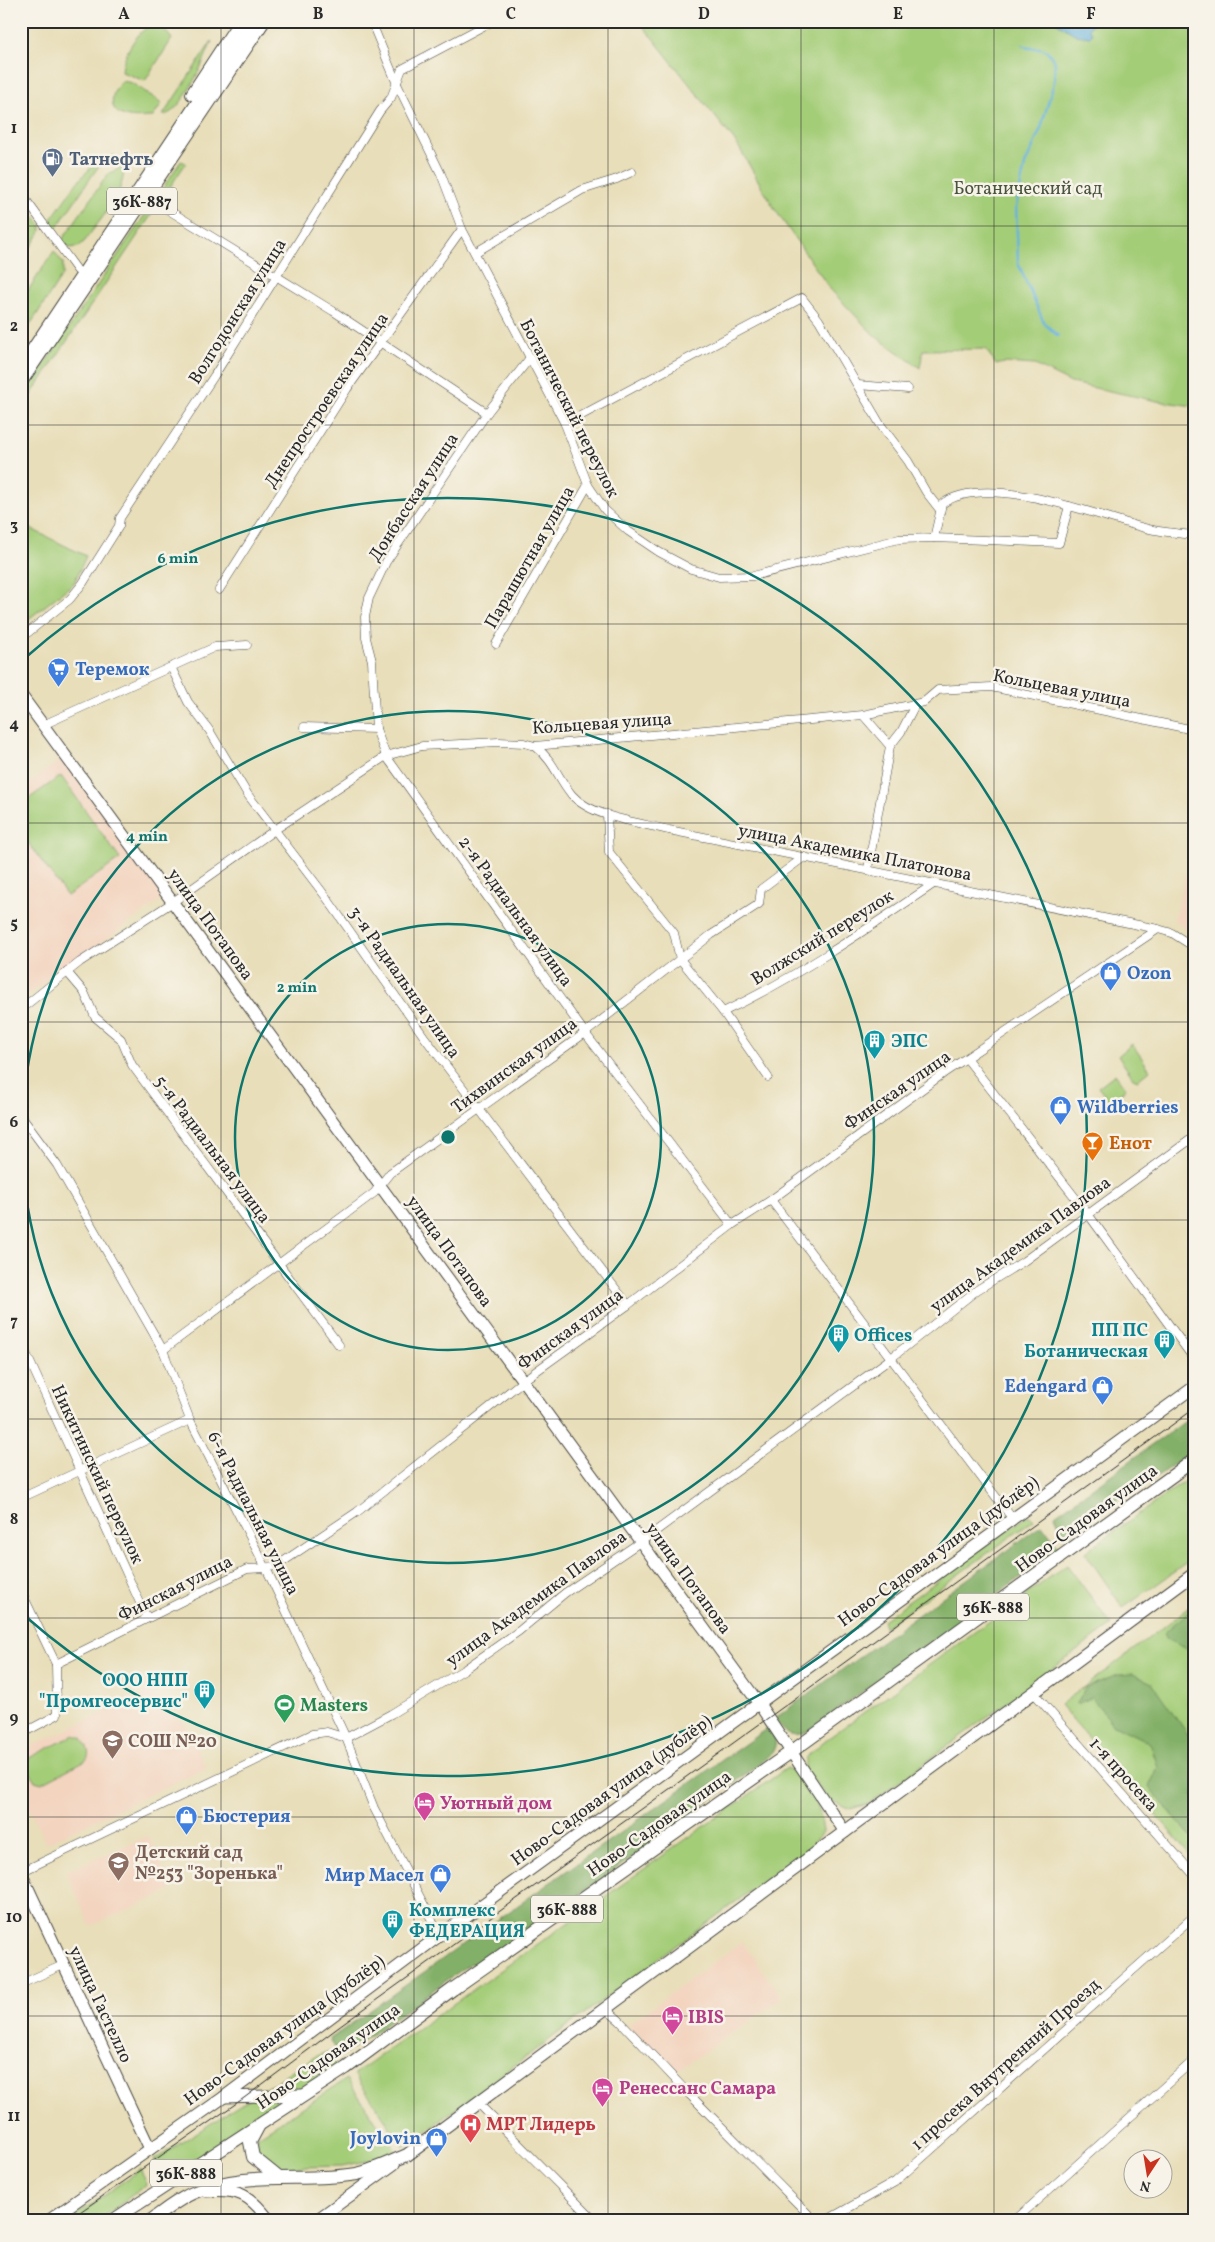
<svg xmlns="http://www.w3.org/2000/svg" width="1215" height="2242" viewBox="0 0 1215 2242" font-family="Vollkorn,serif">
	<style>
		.built { fill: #f3d4bf }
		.green { fill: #a4cd78; stroke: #687c52 }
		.forest { fill: #83b068; stroke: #576e4a }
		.water { fill: #62b1dc; stroke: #466e84 }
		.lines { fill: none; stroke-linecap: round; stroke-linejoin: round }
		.stream { stroke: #62b1dc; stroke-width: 2.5 }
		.street-casing { stroke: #474640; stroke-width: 9 }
		.secondary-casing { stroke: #474640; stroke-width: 13 }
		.primary-casing { stroke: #474640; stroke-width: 14 }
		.street { stroke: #fff; stroke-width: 8 }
		.secondary { stroke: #fff; stroke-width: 11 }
		.primary { stroke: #fff; stroke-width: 12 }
		.tram { stroke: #2b2b2b; stroke-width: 1 }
		.grid { fill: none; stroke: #2b2b2b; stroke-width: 1; stroke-opacity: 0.55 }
		.ring { fill: none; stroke: #0f766e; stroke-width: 2.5 }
		.labels { text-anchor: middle; stroke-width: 5; stroke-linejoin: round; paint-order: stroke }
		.shield { fill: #f7f3e8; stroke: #686764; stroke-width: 1 }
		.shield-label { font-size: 16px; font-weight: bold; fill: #2b2b2b }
		.service-label { font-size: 18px; font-weight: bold; fill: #4e5e75; stroke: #f7f3e8; text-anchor: start }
		.park-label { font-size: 18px; fill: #49543e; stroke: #f7f3e8 }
		.street-label { font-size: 18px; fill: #2b2b2b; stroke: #f7f3e8 }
		.shop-label { font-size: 18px; font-weight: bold; fill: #366cbe; stroke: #f7f3e8; text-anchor: start }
		.culture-label { font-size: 18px; font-weight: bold; fill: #0d838f; stroke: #f7f3e8; text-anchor: start }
		.food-label { font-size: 18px; font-weight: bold; fill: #c56008; stroke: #f7f3e8; text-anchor: start }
		.leisure-label { font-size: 18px; font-weight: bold; fill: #27864d; stroke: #f7f3e8; text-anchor: start }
		.education-label { font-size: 18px; font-weight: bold; fill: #785e54; stroke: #f7f3e8; text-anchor: start }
		.hotel-label { font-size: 18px; font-weight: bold; fill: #b23c85; stroke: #f7f3e8; text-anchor: start }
		.health-label { font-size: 18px; font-weight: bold; fill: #be3a42; stroke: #f7f3e8; text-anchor: start }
		.centre { fill: #0f766e; stroke: #f7f3e8; stroke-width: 2.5 }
		.ring-label { font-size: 15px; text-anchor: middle; font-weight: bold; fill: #0f766e; stroke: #f7f3e8; stroke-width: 5; stroke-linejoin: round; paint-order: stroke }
		.neatline { fill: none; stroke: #2b2b2b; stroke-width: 2 }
		.grid-label { font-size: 16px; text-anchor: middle; font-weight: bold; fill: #2b2b2b }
	</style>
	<rect width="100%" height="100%" fill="#f7f3e8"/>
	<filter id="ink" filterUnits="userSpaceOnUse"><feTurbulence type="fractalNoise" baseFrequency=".02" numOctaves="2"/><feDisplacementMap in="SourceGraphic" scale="10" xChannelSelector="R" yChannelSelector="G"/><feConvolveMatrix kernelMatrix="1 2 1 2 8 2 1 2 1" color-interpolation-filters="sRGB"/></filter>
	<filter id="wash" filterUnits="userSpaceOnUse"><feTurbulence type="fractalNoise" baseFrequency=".0096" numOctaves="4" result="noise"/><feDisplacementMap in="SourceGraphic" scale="20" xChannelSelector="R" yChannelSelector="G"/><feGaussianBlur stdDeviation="1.12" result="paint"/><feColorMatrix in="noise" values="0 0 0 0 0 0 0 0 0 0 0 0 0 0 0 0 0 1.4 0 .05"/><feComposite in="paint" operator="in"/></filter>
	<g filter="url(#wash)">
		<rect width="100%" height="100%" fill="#e8deb9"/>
		<g class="built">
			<path d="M64,758L165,897L21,999V789Z"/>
			<path d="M1194,839V936L1174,920Z"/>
			<path d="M149,1692L186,1726L206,1768L46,1843L21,1792V1751Z"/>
			<path d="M149,1836L172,1890L90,1926L66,1871Z"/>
			<path d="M742,1942L782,1998L675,2072L627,2025Z"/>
		</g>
		<g class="green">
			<path d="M639,21H1194V406L1157,401L1071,383L1035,365L1004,363L996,365L986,349L923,350L920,368L875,336L830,289L774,208L737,144Z"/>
			<path d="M150,25C161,25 166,31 172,39L145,81L122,72C123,54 136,34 150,25Z"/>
			<path d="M212,41C206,56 182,115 163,115Z"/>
			<path d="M123,81L132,83L162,103L153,117C144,117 133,119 125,116C106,111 111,90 123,81Z"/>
			<path d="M115,155V158L98,167L53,233L51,230V219C69,196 85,162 115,155Z"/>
			<path d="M181,161L186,163L21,410V399Z"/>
			<path d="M124,166C125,195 100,219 84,242L78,247L68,248L62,240L108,174Z"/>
			<path d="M21,200L41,225V231L30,248L21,238Z"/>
			<path d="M54,251L63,263V274L21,339V301Z"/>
			<path d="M21,524L86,556L74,583L21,625Z"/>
			<path d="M61,776L120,859L67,896L21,833V804Z"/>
			<path d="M1132,1044L1150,1070L1138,1080L1133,1078L1118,1056Z"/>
			<path d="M1115,1074L1126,1089L1109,1101L1098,1087Z"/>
			<path d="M1194,1475V1558L1123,1608L1085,1552Z"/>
			<path d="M1029,1515L1034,1520L885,1627L883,1620Z"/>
			<path d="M1067,1565L1112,1625L869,1804L850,1809L830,1800L805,1771V1758L823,1742Z"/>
			<path d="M1194,1604V1859L1060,1705Z"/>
			<path d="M74,1735L82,1738C86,1746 92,1753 86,1760L42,1783L35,1781L27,1767L29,1758Z"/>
			<path d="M787,1768C812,1779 820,1807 823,1832L810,1847L404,2147L354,2074Z"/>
			<path d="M330,2051L336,2065L177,2173L171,2176L158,2173L154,2160L316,2056Z"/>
			<path d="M347,2079L396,2151L367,2161L342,2166L270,2168L255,2149L258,2136Z"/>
			<path d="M140,2169L147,2184L98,2221H69Z"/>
		</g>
		<g class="forest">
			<path d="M1194,1415V1450L1125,1499L1122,1495L1068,1535L1062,1531L1055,1515Z"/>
			<path d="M1042,1525L1060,1549L808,1731C792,1739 784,1733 774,1719Z"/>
			<path d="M1194,1607V1639L1187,1649L1167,1639L1164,1633Z"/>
			<path d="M1133,1674L1152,1683L1194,1743V1840L1149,1787L1158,1767L1150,1743L1114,1725L1092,1698L1076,1704L1086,1687L1118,1675Z"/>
			<path d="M766,1729C780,1735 777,1750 767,1758L644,1849L478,1965L475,1966L471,1963L343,2055L338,2053L330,2039Z"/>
		</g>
		<path class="water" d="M1054,21H1094L1089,29L1092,33L1090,37L1076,35Z"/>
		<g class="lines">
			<path class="stream" d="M1023,45L1028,48H1041L1047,51L1055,62L1054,82L1041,128L1025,165L1016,207L1018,263L1044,323L1058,336"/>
		</g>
	</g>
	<g filter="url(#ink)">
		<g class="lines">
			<defs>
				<g id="street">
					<path d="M371,21L397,84L441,174L462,229L565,424L588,485L605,510L628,531L659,552L691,569L719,577L753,576L899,539L934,538L1059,543L1069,506"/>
					<path d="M21,193L77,270"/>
					<path d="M165,208L333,311L487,413"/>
					<path d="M476,252L582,190L617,179L632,172"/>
					<path d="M529,359L487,413L386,562L369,598L365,617L366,638L372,661L376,729L386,756L585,1033L732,1225"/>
					<path d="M858,385L908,389"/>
					<path d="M565,424L802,298L819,320L880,424L908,461L926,492L940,510"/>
					<path d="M934,538L942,504C985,472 1093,514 1141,527C1158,532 1176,533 1194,535"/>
					<path d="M219,590L347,389L462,229"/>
					<path d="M21,638L70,599L83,583L119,526L120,518L214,376L380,111L391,98L402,69L493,21"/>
					<path d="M496,644L588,485"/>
					<path d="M171,667L188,702L209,730L248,795L326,897L425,1038L628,1305"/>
					<path d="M863,715L890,746L868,869"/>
					<path d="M43,725L215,647L247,645"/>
					<path d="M304,727L376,729"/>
					<path d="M535,746C555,762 557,777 572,795C591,817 641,823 669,830L1158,929L1172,933L1194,947"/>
					<path d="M890,746L901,732L915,705"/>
					<path d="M607,814L609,852L674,933L680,959L723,1012L768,1077"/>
					<path d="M67,972L84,992L95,1017L121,1039L132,1065L339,1345"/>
					<path d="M21,1009L80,962L173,902L276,829L386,756L422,746L499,742L524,743L535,746L863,715L924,702L938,690L991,687L1194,730"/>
					<path d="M723,1012C797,977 867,929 935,883"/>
					<path d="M967,1059L1088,1214L1194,1359"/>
					<path d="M21,1116L57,1165L163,1350L190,1420L266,1568L346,1738L374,1808L440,1936"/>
					<path d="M771,1200L1012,1518"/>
					<path d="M21,1342L147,1618"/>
					<path d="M163,1350L374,1193L390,1173L585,1033L711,935L759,904L761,889L804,857"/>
					<path d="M21,1498L190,1420"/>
					<path d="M21,1591L56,1664"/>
					<path d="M1033,1692L1194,1875"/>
					<path d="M21,1734L57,1715L56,1664L247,1569L266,1568L278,1565L357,1512L528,1377L628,1305L732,1225L771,1200L944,1073L1158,929"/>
					<path d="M21,1872L312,1734L327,1732L346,1738L391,1714L465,1669L519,1631L565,1593L649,1536L890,1359L977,1290L1024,1261L1194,1137"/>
					<path d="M21,1984L63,1965"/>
					<path d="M605,2008L620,2021L689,2094L815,2221"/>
					<path d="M477,2102L595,2221"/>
					<path d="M825,2221L895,2182L1194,1916"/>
					<path d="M1014,2221L1194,2060"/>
				</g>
				<g id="secondary">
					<path d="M21,695L755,1698L845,1832"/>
					<path d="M21,1873L150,2149"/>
					<path d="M224,2097L302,2095"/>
					<path d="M206,2191C239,2188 250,2195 270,2221"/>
					<path d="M48,2221L224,2097L435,1939L1194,1387"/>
					<path d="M315,2221L394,2164"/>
				</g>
				<g id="primary">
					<path d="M192,94L240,21"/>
					<path d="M21,367L252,21"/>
					<path d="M21,382L264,21"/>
					<path d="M258,2127L250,2142L253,2157L279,2178"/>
					<path d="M112,2221L346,2068L453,1989L791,1752L1194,1460"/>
					<path d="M150,2221C164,2211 178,2199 195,2192C246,2170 303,2183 357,2174C374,2170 390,2162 407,2155L1194,1574"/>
				</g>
			</defs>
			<use href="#street" class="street-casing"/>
			<use href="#secondary" class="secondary-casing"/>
			<use href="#primary" class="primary-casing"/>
			<use href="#street" class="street"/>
			<use href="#secondary" class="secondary"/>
			<use href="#primary" class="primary"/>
			<path class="tram" d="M67,2221L244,2098L339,2027L768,1718L1194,1409"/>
		</g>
	</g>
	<path class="grid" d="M221,21V2221M414,21V2221M608,21V2221M801,21V2221M994,21V2221M21,226H1194M21,425H1194M21,624H1194M21,823H1194M21,1022H1194M21,1220H1194M21,1419H1194M21,1618H1194M21,1817H1194M21,2016H1194"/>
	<g class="ring">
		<circle cx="448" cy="1137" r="213"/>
		<circle cx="448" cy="1137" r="426"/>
		<path d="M25 658A639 639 0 1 1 25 1616"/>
	</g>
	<defs>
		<symbol id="fuel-pin" viewBox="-11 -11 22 30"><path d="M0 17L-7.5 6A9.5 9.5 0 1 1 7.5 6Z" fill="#5c6f8a" stroke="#f7f3e8"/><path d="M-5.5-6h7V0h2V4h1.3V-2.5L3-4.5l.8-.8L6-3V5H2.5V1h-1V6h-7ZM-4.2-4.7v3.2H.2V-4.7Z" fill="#fff"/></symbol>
		<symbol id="supermarket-pin" viewBox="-11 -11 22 30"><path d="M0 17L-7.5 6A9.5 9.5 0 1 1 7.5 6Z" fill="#3f7fe0" stroke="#f7f3e8"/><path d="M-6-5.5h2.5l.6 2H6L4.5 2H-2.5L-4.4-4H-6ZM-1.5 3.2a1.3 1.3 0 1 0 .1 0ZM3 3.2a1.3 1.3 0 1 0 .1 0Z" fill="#fff"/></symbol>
		<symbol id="shop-pin" viewBox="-11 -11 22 30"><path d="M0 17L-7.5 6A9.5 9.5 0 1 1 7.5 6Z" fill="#3f7fe0" stroke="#f7f3e8"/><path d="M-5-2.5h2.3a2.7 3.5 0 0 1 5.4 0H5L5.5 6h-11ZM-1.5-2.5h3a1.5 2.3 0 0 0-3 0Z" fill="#fff"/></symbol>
		<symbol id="building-pin" viewBox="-11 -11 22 30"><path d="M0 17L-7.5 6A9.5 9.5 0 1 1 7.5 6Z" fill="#0f9aa8" stroke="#f7f3e8"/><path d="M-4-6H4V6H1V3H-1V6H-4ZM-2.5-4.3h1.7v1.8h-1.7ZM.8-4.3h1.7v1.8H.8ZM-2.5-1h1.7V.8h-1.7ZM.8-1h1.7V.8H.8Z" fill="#fff"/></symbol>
		<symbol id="bar-pin" viewBox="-11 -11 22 30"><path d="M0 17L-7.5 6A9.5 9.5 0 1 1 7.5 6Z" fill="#e8710a" stroke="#f7f3e8"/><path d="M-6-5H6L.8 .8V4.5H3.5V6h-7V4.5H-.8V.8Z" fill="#fff"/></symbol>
		<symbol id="stadium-pin" viewBox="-11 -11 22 30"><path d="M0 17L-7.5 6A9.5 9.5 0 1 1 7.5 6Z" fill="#2e9e5b" stroke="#f7f3e8"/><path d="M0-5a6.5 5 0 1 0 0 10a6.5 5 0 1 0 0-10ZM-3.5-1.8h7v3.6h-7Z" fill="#fff"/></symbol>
		<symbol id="school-pin" viewBox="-11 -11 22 30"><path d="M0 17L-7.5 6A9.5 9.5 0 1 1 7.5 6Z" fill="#8d6e63" stroke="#f7f3e8"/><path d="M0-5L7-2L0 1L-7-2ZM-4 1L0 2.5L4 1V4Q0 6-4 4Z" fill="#fff"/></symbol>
		<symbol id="hotel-pin" viewBox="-11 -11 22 30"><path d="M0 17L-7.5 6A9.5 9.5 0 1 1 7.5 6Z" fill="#d1479c" stroke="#f7f3e8"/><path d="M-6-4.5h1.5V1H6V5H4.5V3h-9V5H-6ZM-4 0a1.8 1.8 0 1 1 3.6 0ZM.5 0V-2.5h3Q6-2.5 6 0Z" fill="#fff"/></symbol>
		<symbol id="hospital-pin" viewBox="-11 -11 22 30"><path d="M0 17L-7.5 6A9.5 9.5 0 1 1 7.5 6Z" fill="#e0444e" stroke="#f7f3e8"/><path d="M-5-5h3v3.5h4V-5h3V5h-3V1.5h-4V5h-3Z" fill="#fff"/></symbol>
	</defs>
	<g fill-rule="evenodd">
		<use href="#fuel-pin" x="40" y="146" width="25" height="34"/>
		<use href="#supermarket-pin" x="46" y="656" width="25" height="34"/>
		<use href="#shop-pin" x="1098" y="960" width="25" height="34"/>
		<use href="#building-pin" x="862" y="1028" width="25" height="34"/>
		<use href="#shop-pin" x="1048" y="1094" width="25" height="34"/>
		<use href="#bar-pin" x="1080" y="1130" width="25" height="34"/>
		<use href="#building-pin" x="826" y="1322" width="25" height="34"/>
		<use href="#building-pin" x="1152" y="1328" width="25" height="34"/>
		<use href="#shop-pin" x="1090" y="1374" width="25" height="34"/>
		<use href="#building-pin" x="192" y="1678" width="25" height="34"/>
		<use href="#stadium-pin" x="272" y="1692" width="25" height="34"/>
		<use href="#school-pin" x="100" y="1728" width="25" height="34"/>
		<use href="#hotel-pin" x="412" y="1790" width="25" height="34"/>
		<use href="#shop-pin" x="174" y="1804" width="25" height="34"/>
		<use href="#school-pin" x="106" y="1850" width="25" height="34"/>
		<use href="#shop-pin" x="428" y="1862" width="25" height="34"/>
		<use href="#building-pin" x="380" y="1908" width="25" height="34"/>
		<use href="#hotel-pin" x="660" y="2004" width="25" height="34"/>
		<use href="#hotel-pin" x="590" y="2076" width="25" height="34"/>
		<use href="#hospital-pin" x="458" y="2112" width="25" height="34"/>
		<use href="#shop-pin" x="424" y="2126" width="25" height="34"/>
	</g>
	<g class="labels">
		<g class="shield">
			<rect x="107" y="187.5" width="70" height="27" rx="4"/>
			<rect x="957" y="1593.5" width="72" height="27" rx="4"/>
			<rect x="531" y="1895.5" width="72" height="27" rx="4"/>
			<rect x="150" y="2159.5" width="72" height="27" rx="4"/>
		</g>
		<g class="shield-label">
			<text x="142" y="207">36К-887</text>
			<text x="993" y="1613">36К-888</text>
			<text x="567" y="1915">36К-888</text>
			<text x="186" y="2179">36К-888</text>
		</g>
		<g class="service-label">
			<text x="69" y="165">Татнефть</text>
		</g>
		<g class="park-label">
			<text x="1028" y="194">Ботанический сад</text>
		</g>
		<g class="street-label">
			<text transform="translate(237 311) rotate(-58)" y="6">Волгодонская улица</text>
			<text transform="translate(326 400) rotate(-56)" y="6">Днепростроевская улица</text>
			<text transform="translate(570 408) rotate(63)" y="6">Ботанический переулок</text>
			<text transform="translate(413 497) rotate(-57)" y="6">Донбасская улица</text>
			<text transform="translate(529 557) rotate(-60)" y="6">Парашютная улица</text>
			<text transform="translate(1062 688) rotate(11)" y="6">Кольцевая улица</text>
			<text transform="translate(602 723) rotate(-4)" y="6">Кольцевая улица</text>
			<text transform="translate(855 852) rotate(11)" y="6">улица Академика Платонова</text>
			<text transform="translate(516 911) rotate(54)" y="6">2-я Радиальная улица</text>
			<text transform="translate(211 924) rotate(54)" y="6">улица Потапова</text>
			<text transform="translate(822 937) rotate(-32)" y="6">Волжский переулок</text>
			<text transform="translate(405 982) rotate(55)" y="6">3-я Радиальная улица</text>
			<text transform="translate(514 1065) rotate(-36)" y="6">Тихвинская улица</text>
			<text transform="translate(897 1090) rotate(-35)" y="6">Финская улица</text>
			<text transform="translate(213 1149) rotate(53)" y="6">5-я Радиальная улица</text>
			<text transform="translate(1020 1244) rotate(-36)" y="6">улица Академика Павлова</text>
			<text transform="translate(450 1251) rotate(54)" y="6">улица Потапова</text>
			<text transform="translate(570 1329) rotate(-36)" y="6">Финская улица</text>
			<text transform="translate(98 1474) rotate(65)" y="6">Никитинский переулок</text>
			<text transform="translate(254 1513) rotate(63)" y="6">6-я Радиальная улица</text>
			<text transform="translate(1086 1518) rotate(-36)" y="6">Ново-Садовая улица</text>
			<text transform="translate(938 1551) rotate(-36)" y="6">Ново-Садовая улица (дублёр)</text>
			<text transform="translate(689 1578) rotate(54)" y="6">улица Потапова</text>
			<text transform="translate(175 1588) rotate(-27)" y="6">Финская улица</text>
			<text transform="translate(536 1598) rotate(-36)" y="6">улица Академика Павлова</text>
			<text transform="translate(1124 1774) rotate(48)" y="6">1-я просека</text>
			<text transform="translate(611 1790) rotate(-36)" y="6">Ново-Садовая улица (дублёр)</text>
			<text transform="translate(659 1823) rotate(-35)" y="6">Ново-Садовая улица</text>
			<text transform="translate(101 2004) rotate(65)" y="6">улица Гастелло</text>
			<text transform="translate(284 2030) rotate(-36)" y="6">Ново-Садовая улица (дублёр)</text>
			<text transform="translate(328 2056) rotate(-35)" y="6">Ново-Садовая улица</text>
			<text transform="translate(1005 2064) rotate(-42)" y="6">1 просека Внутренний Проезд</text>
		</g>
		<g class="shop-label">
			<text x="75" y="675">Теремок</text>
			<text x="1127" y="979">Ozon</text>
			<text x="1077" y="1113">Wildberries</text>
			<text x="1087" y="1392" text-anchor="end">Edengard</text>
			<text x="203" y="1822">Бюстерия</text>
			<text x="424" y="1881" text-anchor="end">Мир Масел</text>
			<text x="421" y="2144" text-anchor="end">Joylovin</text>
		</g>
		<g class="culture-label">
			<text x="891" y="1047">ЭПС</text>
			<text x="1148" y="1336" text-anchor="end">ПП ПС<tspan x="1148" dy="21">Ботаническая</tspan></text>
			<text x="854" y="1341">Offices</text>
			<text x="188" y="1686" text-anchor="end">ООО НПП<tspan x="188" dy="21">"Промгеосервис"</tspan></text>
			<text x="409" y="1916">Комплекс<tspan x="409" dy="21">ФЕДЕРАЦИЯ</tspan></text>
		</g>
		<g class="food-label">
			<text x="1109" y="1149">Енот</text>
		</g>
		<g class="leisure-label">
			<text x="300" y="1711">Masters</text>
		</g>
		<g class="education-label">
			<text x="128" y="1747">СОШ №20</text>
			<text x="135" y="1858">Детский сад<tspan x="135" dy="21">№253 "Зоренька"</tspan></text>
		</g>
		<g class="hotel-label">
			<text x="440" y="1809">Уютный дом</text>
			<text x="688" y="2023">IBIS</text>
			<text x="619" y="2094">Ренессанс Самара</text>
		</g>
		<g class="health-label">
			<text x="486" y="2130">МРТ Лидерь</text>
		</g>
	</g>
	<circle cx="448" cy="1137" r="8" class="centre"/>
	<g class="ring-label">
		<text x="178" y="563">6 min</text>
		<text x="147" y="841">4 min</text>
		<text x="297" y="992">2 min</text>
	</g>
	<rect width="1215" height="2242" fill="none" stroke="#f7f3e8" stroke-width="55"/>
	<g transform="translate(1148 2174) rotate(192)"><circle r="24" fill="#f7f3e8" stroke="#a5a39c"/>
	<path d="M0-4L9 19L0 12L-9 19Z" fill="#c8321e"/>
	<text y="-8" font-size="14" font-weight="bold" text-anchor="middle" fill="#2b2b2b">N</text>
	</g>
	<rect x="28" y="28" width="1160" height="2186" class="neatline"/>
	<g class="grid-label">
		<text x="124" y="19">A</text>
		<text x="318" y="19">B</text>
		<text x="511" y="19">C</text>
		<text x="704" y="19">D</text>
		<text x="898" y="19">E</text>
		<text x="1091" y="19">F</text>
		<text x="14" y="133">1</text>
		<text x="14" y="331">2</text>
		<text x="14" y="530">3</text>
		<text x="14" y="729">4</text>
		<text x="14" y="928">5</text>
		<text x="14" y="1127">6</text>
		<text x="14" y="1326">7</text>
		<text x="14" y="1524">8</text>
		<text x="14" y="1723">9</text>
		<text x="14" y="1922">10</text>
		<text x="14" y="2121">11</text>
	</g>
</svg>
